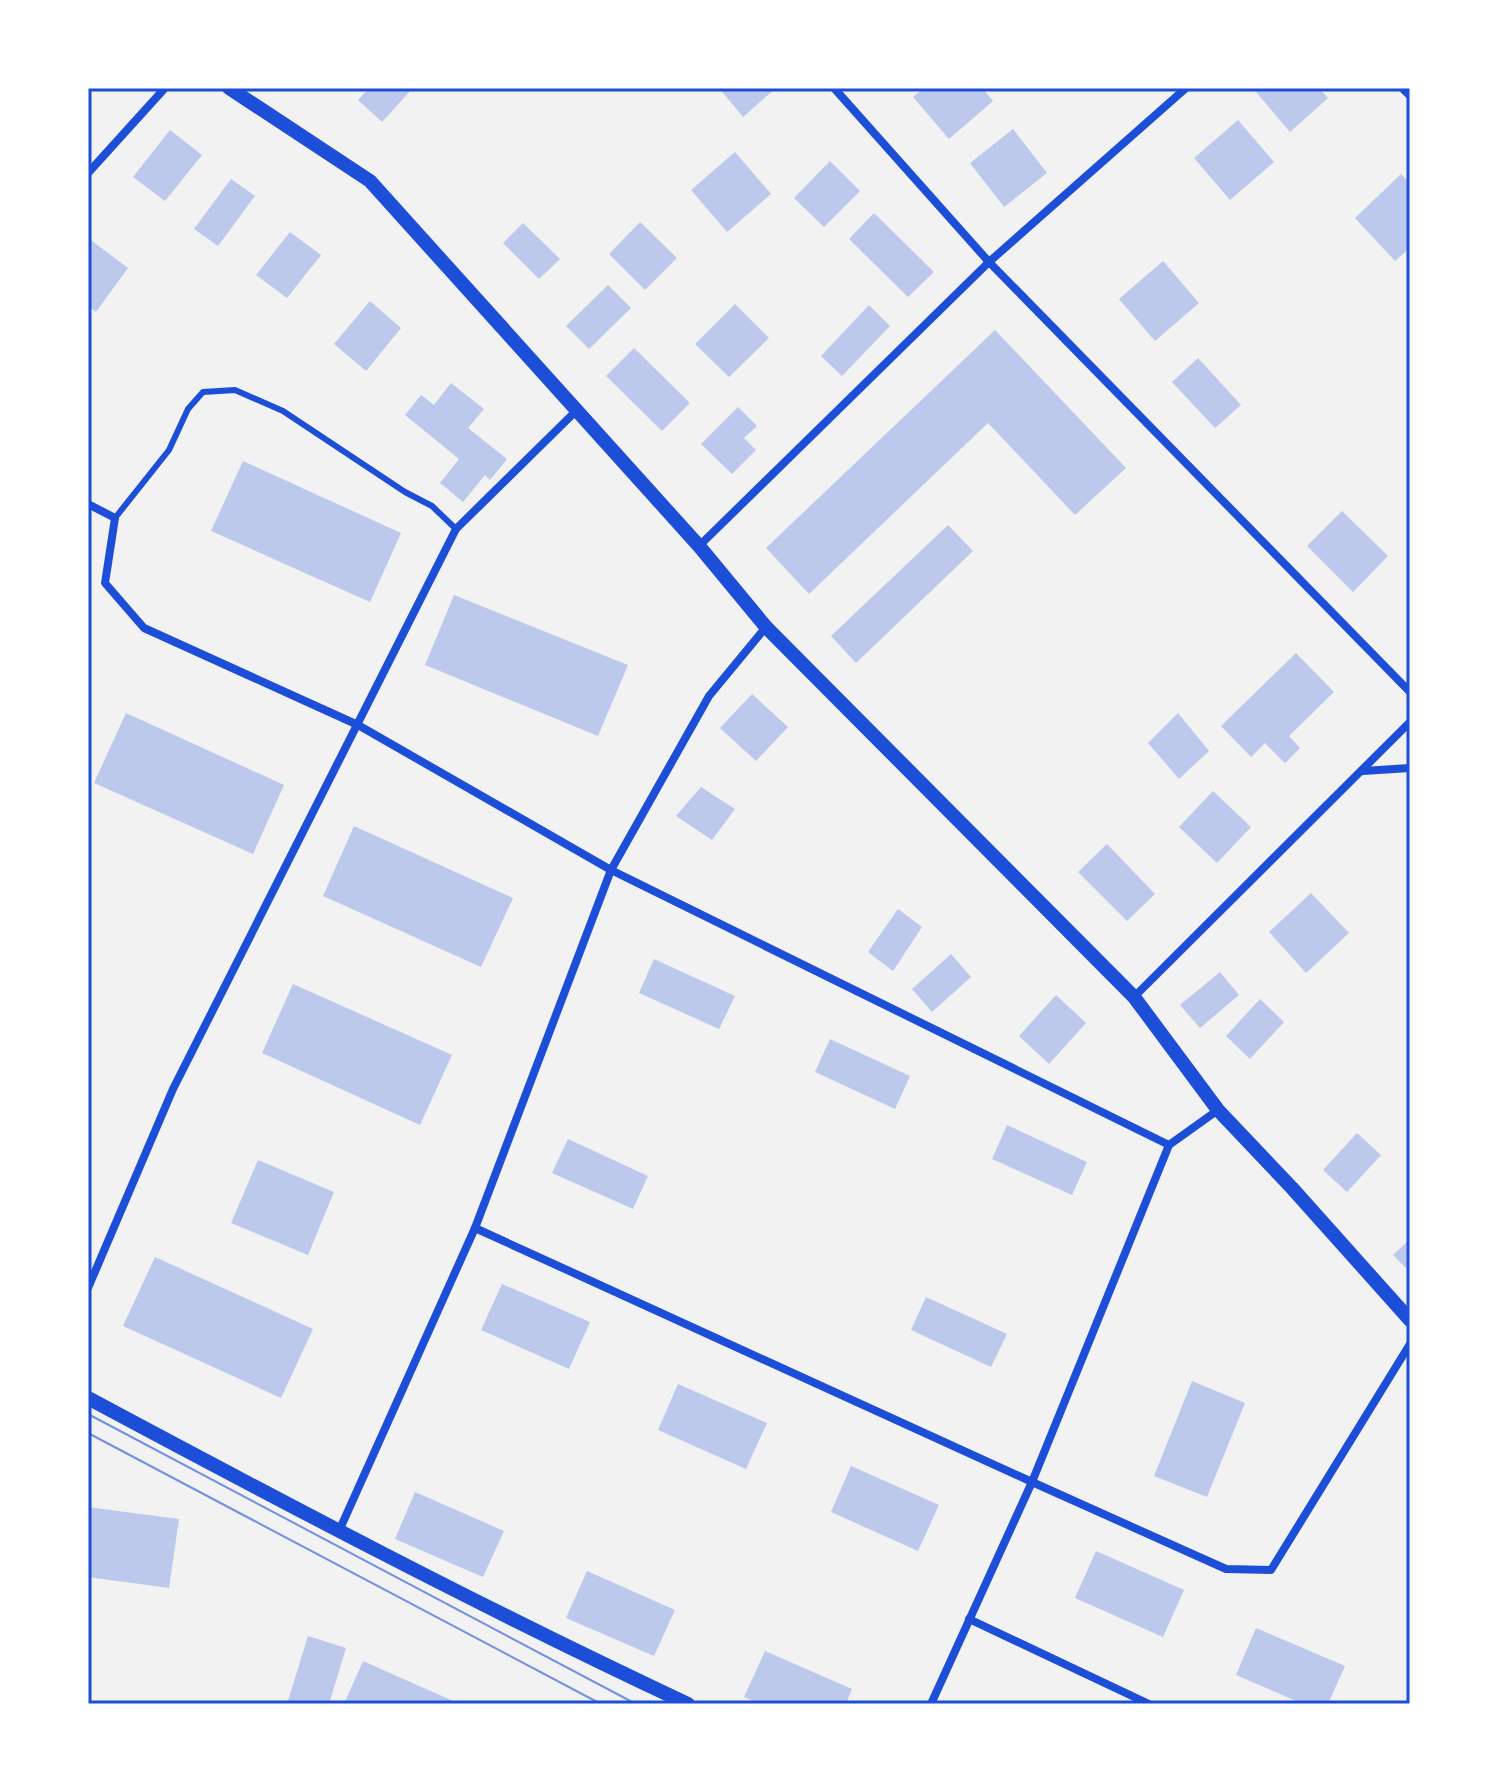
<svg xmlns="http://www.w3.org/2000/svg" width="1498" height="1792" viewBox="0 0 1498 1792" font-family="Commissioner,sans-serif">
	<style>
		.building { fill: #bdc9ec }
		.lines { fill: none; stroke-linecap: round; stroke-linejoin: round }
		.service { stroke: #1d4ed8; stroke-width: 6 }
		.minor { stroke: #1d4ed8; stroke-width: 8 }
		.tertiary { stroke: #1d4ed8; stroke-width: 14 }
		.tram { stroke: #7290e2; stroke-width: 2 }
		.neatline { fill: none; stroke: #1d4ed8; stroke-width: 3 }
	</style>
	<rect width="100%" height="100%" fill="#f2f2f2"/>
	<g class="building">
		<path d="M369,88H413L382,122L358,100Z"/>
		<path d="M719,88H776L743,117Z"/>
		<path d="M924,88H982L993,101L949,139L913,97Z"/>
		<path d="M1261,88H1319L1328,98L1290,132L1256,92Z"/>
		<path d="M1238,120L1274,162L1230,200L1194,158Z"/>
		<path d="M1013,129L1047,173L1004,207L970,163Z"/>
		<path d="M170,130L202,155L165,201L133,177Z"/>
		<path d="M735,152L771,194L727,232L691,190Z"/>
		<path d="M830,161L860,191L824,227L794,198Z"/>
		<path d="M1401,174L1410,183V248L1395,261L1355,218Z"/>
		<path d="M231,179L255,196L218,246L194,229Z"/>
		<path d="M874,213L934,272L908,297L849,239Z"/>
		<path d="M640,222L677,258L645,290L609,254Z"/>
		<path d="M523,223L560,259L539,279L503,243Z"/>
		<path d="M290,232L321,255L287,298L256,275Z"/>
		<path d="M88,238L128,268L96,312L88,306Z"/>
		<path d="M1163,261L1199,303L1155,341L1119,299Z"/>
		<path d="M608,285L631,308L589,349L566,326Z"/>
		<path d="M370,301L401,328L366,371L334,344Z"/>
		<path d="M735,304L769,338L729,377L695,344Z"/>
		<path d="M869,305L890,326L842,376L821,356Z"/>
		<path d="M995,330L1126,468L1075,515L988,423L809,594L766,548Z"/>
		<path d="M634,348L690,403L662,431L606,376Z"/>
		<path d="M1198,358L1241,405L1215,428L1172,382Z"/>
		<path d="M451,383L484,409L468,428L507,459L490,480L485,475L463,502L440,483L459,459L405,415L421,395L434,405Z"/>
		<path d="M738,407L757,426L744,438L756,450L732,474L701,444Z"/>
		<path d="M243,461L401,533L370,602L211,531Z"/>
		<path d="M1342,511L1388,556L1353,592L1307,546Z"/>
		<path d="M948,525L973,551L856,663L831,636Z"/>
		<path d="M454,595L628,665L598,736L425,665Z"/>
		<path d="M1296,653L1334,692L1289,736L1300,748L1285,763L1265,743L1251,757L1221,726Z"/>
		<path d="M752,694L788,727L756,761L720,728Z"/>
		<path d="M126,713L284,785L253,854L94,783Z"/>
		<path d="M1178,713L1209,751L1179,779L1148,743Z"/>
		<path d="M701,787L735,809L712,840L676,816Z"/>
		<path d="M1213,791L1251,827L1217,863L1179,827Z"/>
		<path d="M354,826L513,898L481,967L323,896Z"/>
		<path d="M1107,844L1155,894L1127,921L1078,872Z"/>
		<path d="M1311,893L1349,933L1306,973L1269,932Z"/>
		<path d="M898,909L922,927L893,971L868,952Z"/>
		<path d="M951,954L971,977L932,1012L912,989Z"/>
		<path d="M654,959L735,996L719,1029L639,993Z"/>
		<path d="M1220,972L1239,995L1200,1028L1180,1005Z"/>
		<path d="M293,984L452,1055L420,1125L262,1053Z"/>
		<path d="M1056,995L1086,1023L1049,1064L1019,1036Z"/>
		<path d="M1260,999L1284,1022L1250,1059L1226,1036Z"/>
		<path d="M830,1039L910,1076L895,1109L815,1072Z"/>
		<path d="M1007,1125L1087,1162L1072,1195L992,1159Z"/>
		<path d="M1357,1133L1381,1155L1347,1192L1323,1170Z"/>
		<path d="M568,1139L648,1176L633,1209L552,1173Z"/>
		<path d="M258,1160L334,1192L308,1255L231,1223Z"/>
		<path d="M1410,1239V1272L1393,1255Z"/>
		<path d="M155,1257L313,1329L281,1398L123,1326Z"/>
		<path d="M502,1284L590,1322L569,1369L481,1330Z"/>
		<path d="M926,1297L1007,1334L991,1367L911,1330Z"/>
		<path d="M1192,1381L1245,1403L1207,1497L1154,1476Z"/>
		<path d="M678,1384L767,1423L746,1469L658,1430Z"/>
		<path d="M851,1466L939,1505L918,1551L831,1512Z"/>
		<path d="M415,1492L504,1531L483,1577L395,1539Z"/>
		<path d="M88,1507L179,1519L169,1588L88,1577Z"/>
		<path d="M1096,1551L1184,1590L1163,1637L1075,1598Z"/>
		<path d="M587,1571L675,1610L654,1656L566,1618Z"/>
		<path d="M1256,1628L1345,1666L1328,1704H1303L1236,1675Z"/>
		<path d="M308,1636L346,1648L329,1704H287Z"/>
		<path d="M765,1651L852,1689L846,1704H760L744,1697Z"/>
		<path d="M363,1661L460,1704H344Z"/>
	</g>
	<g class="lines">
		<path class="service" d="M115,518L169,450L188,409L203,392L235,390L283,411L405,492L432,506L456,529"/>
		<g class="minor">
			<path d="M834,88L989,262L1410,692"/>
			<path d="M1402,88L1410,96"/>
			<path d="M88,173L165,88"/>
			<path d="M88,504L115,518L105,583L144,628L358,725L611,870L1169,1145"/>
			<path d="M699,546L989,262L1186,88"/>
			<path d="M1363,771L1410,768"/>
			<path d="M1134,997L1410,722"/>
			<path d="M475,1228L1032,1482L1226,1569L1271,1570L1410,1344"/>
			<path d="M88,1288L173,1089L456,529L576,411"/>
			<path d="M339,1531L475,1228L611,870L709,696L766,627"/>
			<path d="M969,1619L1149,1704"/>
			<path d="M931,1704L1032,1482L1169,1145L1218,1110"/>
		</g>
		<g class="tertiary">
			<path d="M229,88L370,181L699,546L766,627L1134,997L1218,1110L1292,1188L1410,1320"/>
			<path d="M88,1398C286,1504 485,1609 688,1704"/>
		</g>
		<g class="tram">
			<path d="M88,1414L636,1704"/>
			<path d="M88,1433L601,1704"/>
		</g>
	</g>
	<rect width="1498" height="1792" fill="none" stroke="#ffffff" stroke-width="180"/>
	<rect x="90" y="90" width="1318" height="1612" class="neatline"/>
</svg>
